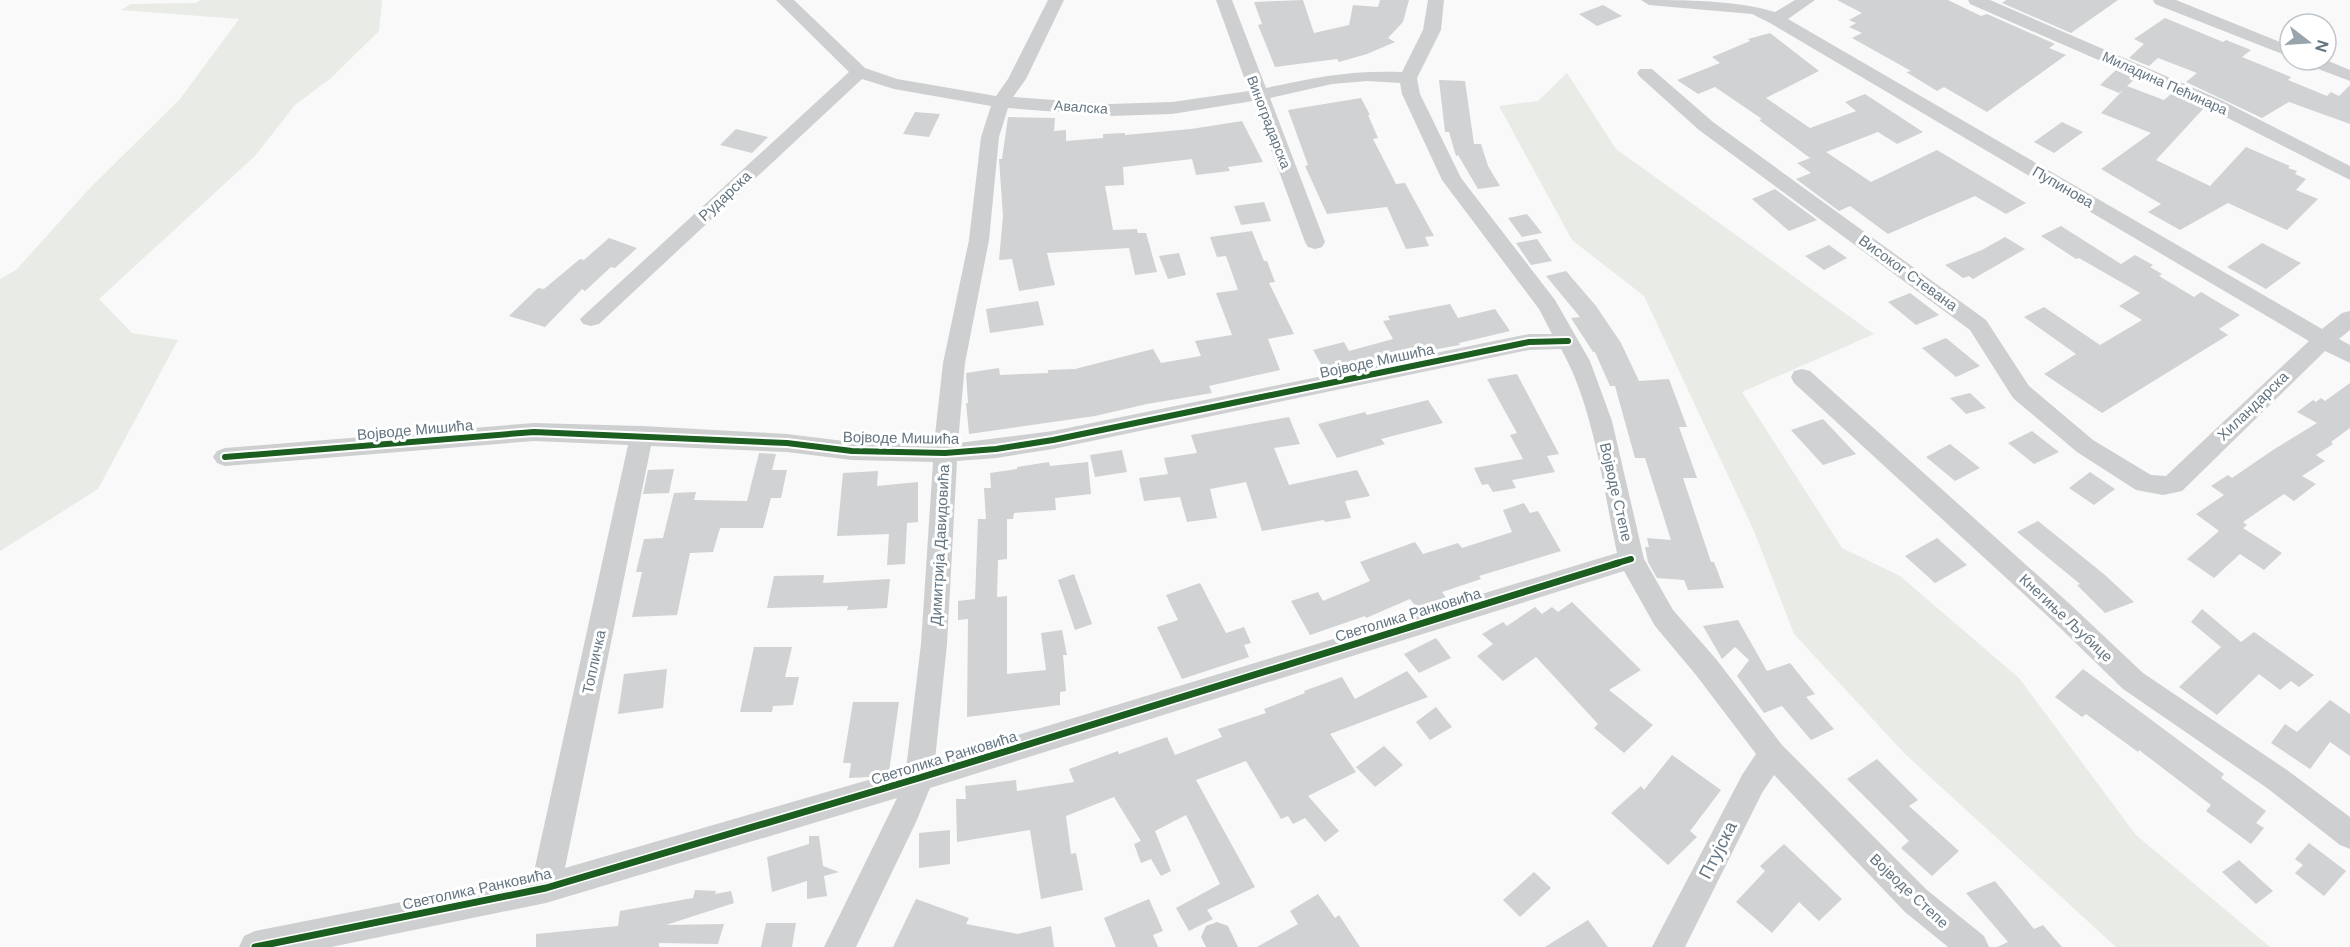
<svg xmlns="http://www.w3.org/2000/svg" width="2350" height="947" viewBox="0 0 2350 947" font-family="'DM Sans',sans-serif">
	<style>
		.green { fill: #e8ebe6 }
		.building { fill: #d0d2d3 }
		.lines { fill: none; stroke-linecap: round; stroke-linejoin: round }
		.minor { fill: #cecfd0; fill-rule: evenodd }
		.cycleway-far1-casing { stroke: #fff; stroke-width: 10 }
		.cycleway-casing { stroke: #fff; stroke-width: 10 }
		.cycleway-far1 { stroke: #1b5e20; stroke-width: 6 }
		.cycleway { stroke: #1b5e20; stroke-width: 7 }
		.labels { text-anchor: middle; stroke-width: 6; stroke-linejoin: round; paint-order: stroke }
		.far-street-label { font-size: 14px; fill: #657683; stroke: #fff }
		.street-label { font-size: 15px; fill: #657683; stroke: #fff }
		.near-street-label { font-size: 18px; fill: #657683; stroke: #fff }
	</style>
	<rect width="100%" height="100%" fill="#f9f9f9"/>
	<g class="green">
		<path d="M201,0H382L379,31L331,78L295,105L255,156L99,299L132,333L178,340L98,489L0,551V279L16,270L90,188L180,99L239,19L121,10L131,4L195,3Z"/>
		<path d="M1567,73L1616,149L1874,334L1742,392L1842,548L1900,576L2019,678L2136,835L2270,947H2116L1906,755L1794,634L1754,531L1644,296L1572,240L1499,106L1538,101Z"/>
	</g>
	<g class="building">
		<path d="M1303,0L1314,33L1349,25L1353,5L1378,7L1380,0H1409L1403,22L1388,38L1395,42L1367,54L1339,62L1337,59L1275,67L1258,25L1262,24L1254,2Z"/>
		<path d="M1837,0H1948L1981,16L1987,14L2055,44L2049,48L2066,55L1987,112L1944,87L1937,91L1906,72L1911,71L1852,38L1862,33L1849,27L1856,23L1849,20L1862,13Z"/>
		<path d="M2006,0H2118L2071,33L2002,3Z"/>
		<path d="M1603,5L1622,16L1597,26L1579,14Z"/>
		<path d="M2165,18L2223,42L2226,40L2251,50L2242,57L2291,77L2288,80L2327,96L2331,92L2339,96L2350,85V124L2289,102L2262,118L2186,82L2197,73L2158,58L2149,66L2129,58L2144,44L2134,39Z"/>
		<path d="M1770,33L1819,71L1766,98L1810,128L1856,111L1845,102L1865,94L1923,132L1897,144L1878,132L1826,152L1871,182L1937,150L2026,203L2006,214L1975,196L1888,234L1850,206L1839,211L1796,179L1811,173L1797,163L1816,156L1810,158L1759,120L1762,119L1715,87L1698,94L1677,80L1720,63L1712,57L1750,41L1748,39Z"/>
		<path d="M2116,70L2135,79L2127,86L2164,100L2171,94L2204,108L2156,160L2210,186L2246,147L2290,166L2288,168L2297,171L2295,174L2306,179L2296,190L2318,199L2287,230L2228,203L2180,230L2148,212L2161,204L2101,169L2151,133L2101,113L2124,89L2119,93L2100,85Z"/>
		<path d="M1439,80L1465,81L1474,144H1481L1488,166L1500,186L1478,189L1458,155L1456,156L1449,132H1445Z"/>
		<path d="M1361,98L1370,115H1368L1378,138L1373,139L1396,184L1405,183L1434,236L1425,237L1429,246L1406,249L1387,207L1327,214L1305,166L1308,165L1288,110Z"/>
		<path d="M915,112L940,114L929,137L903,134Z"/>
		<path d="M1008,117L1055,118L1054,131L1066,130V141L1103,138V134L1125,133V135L1191,129L1242,121L1263,162L1228,167L1230,171L1196,175L1192,159L1123,167L1124,185L1105,186L1113,230L1137,229L1138,233H1146L1157,272L1135,275L1129,248L1047,253L1055,285L1019,291L1012,259L999,260L1003,216L999,159H1002Z"/>
		<path d="M2062,122L2083,132L2054,153L2034,142Z"/>
		<path d="M736,129L768,137L752,153L720,145Z"/>
		<path d="M1775,189L1817,220L1789,231L1752,199Z"/>
		<path d="M1264,202L1271,221L1241,225L1234,206Z"/>
		<path d="M1527,214L1542,233L1522,237L1508,218Z"/>
		<path d="M2061,226L2121,264L2135,255L2153,265L2150,267L2162,274L2159,276L2194,297L2201,292L2240,315L2219,329L2228,335L2102,413L2044,374L2076,354L2024,317L2044,307L2100,345L2142,320L2119,306L2140,293L2079,258L2076,259L2041,236Z"/>
		<path d="M1252,231L1264,261H1267L1275,282L1269,283L1294,334L1268,339L1280,370L1209,386L1212,393L1147,404L1095,416L969,434L966,403H968L966,373L999,368L1000,375L1048,373V370L1075,369L1153,349L1161,363L1201,356L1195,341L1232,335L1216,293L1238,290L1226,256L1217,257L1210,237Z"/>
		<path d="M2005,237L2025,249L1973,279L1969,276L1963,278L1945,265L1982,250Z"/>
		<path d="M609,238L637,248L615,268L611,267L585,291L582,289L545,327L509,316L538,288L544,289L580,259L584,260Z"/>
		<path d="M1537,239L1552,261L1531,265L1516,243Z"/>
		<path d="M2262,243L2301,263L2266,289L2227,267Z"/>
		<path d="M1829,245L1847,258L1824,270L1805,256Z"/>
		<path d="M1179,253L1186,275L1168,279L1159,256Z"/>
		<path d="M1566,271L1596,306L1621,343L1639,381L1669,379L1687,427H1679L1697,478H1683L1711,562H1714L1724,588L1688,590L1684,580L1657,578L1648,562L1645,547H1649L1647,538L1671,540L1645,458H1635L1615,386H1610L1595,352H1593L1571,318L1580,317L1546,276Z"/>
		<path d="M1910,293L1939,315L1916,325L1888,302Z"/>
		<path d="M1038,301L1044,325L990,333L986,309Z"/>
		<path d="M1450,304L1458,318L1495,309L1510,331L1459,343L1460,345L1324,369L1313,350L1344,342L1349,351L1393,339L1383,321L1390,320L1388,316Z"/>
		<path d="M1946,338L1980,366L1956,377L1922,348Z"/>
		<path d="M1517,374L1559,454L1547,456L1555,472L1512,480L1516,488L1493,492L1488,484L1482,485L1474,468L1523,459L1510,435L1517,433L1487,379Z"/>
		<path d="M2350,383V428L2331,442L2333,444L2316,455L2325,461L2302,476L2316,484L2294,501L2284,494L2243,522L2247,525L2243,528L2282,553L2264,570L2240,554L2214,578L2187,559L2219,531L2196,514L2224,495L2211,486L2228,475L2232,478L2273,450L2317,423L2297,412L2313,400L2316,402L2321,398L2325,401Z"/>
		<path d="M1970,393L1986,408L1966,414L1950,398Z"/>
		<path d="M1428,400L1443,423L1381,439L1385,444L1337,458L1318,424L1365,412L1367,415Z"/>
		<path d="M1289,417L1300,444L1274,448L1289,485L1357,470L1370,496L1345,501L1351,518L1325,522L1324,520L1262,531L1246,482L1210,489L1217,518L1187,522L1180,497L1144,501L1139,478L1168,474L1164,458L1197,453L1191,435Z"/>
		<path d="M1823,419L1856,454L1823,465L1791,430Z"/>
		<path d="M2032,431L2059,452L2034,464L2008,443Z"/>
		<path d="M1950,444L1980,468L1955,481L1926,457Z"/>
		<path d="M1122,450L1127,472L1095,477L1090,455Z"/>
		<path d="M759,453L776,454L772,470H787L781,498H771L763,528H720L713,552L690,553L677,615L632,617L642,572H636L644,539L663,538L674,493L696,492L694,500L747,501Z"/>
		<path d="M1049,462L1050,466L1088,462L1091,494L1055,498L1056,510L1014,513L1013,519H1007V559L998,560L997,597L1007,596V674L1046,670L1041,633L1062,630L1067,655H1063L1066,691L1060,692V705L967,717L968,619L958,620V601L975,599L978,519H986L984,488H991L990,473L1017,469V467Z"/>
		<path d="M674,469L669,493L643,494L648,470Z"/>
		<path d="M878,471L877,486L918,482V522L907,523L905,564L887,565L889,534L837,536L843,473Z"/>
		<path d="M2090,472L2115,489L2094,505L2069,488Z"/>
		<path d="M1524,503L1530,513L1538,511L1561,551L1479,576L1481,579L1442,592L1447,599L1424,609L1419,611L1410,599L1366,618L1365,616L1310,635L1291,601L1318,592L1323,601L1370,581L1360,562L1415,542L1423,554L1458,543L1462,548L1512,532L1503,510Z"/>
		<path d="M2038,521L2105,575L2134,602L2105,613L2077,585L2080,584L2017,532Z"/>
		<path d="M1937,538L1967,565L1935,583L1905,556Z"/>
		<path d="M1074,574L1092,624L1075,630L1058,580Z"/>
		<path d="M824,575L823,583L890,579L887,608L847,610L848,606L767,608L774,576Z"/>
		<path d="M1200,583L1226,633L1244,627L1251,643L1244,645L1249,657L1182,679L1157,627L1178,620L1166,595Z"/>
		<path d="M1572,602L1641,670L1609,690L1653,725L1624,753L1594,728L1598,724L1536,657L1503,681L1477,656L1493,644L1482,634L1503,622L1507,626L1535,607L1542,614L1552,607L1558,612Z"/>
		<path d="M2202,609L2241,642L2254,632L2314,675L2299,687L2291,681L2280,690L2259,674L2217,715L2179,687L2221,647L2191,622Z"/>
		<path d="M1738,620L1767,671L1790,663L1815,694L1806,697L1834,729L1811,740L1782,706L1764,713L1737,676L1749,660L1735,647L1722,659L1703,626Z"/>
		<path d="M1436,638L1451,658L1419,673L1404,654Z"/>
		<path d="M754,647H792L785,677H799L793,705L773,706L772,712H740Z"/>
		<path d="M667,669L663,708L618,714L624,674Z"/>
		<path d="M2083,669L2224,774L2221,778L2266,811L2256,823L2264,828L2251,844L2206,811L2211,805L2139,750L2138,752L2086,714L2082,717L2055,697Z"/>
		<path d="M1407,671L1428,697L1330,734L1356,772L1308,796L1339,831L1325,842L1305,818L1293,824L1288,816L1281,819L1246,761L1196,780L1255,887L1207,910L1213,919L1189,931L1176,908L1220,884L1186,815L1155,831L1171,871L1161,876L1151,859L1141,863L1134,844L1141,841L1114,797L1066,816L1071,854L1076,853L1083,890L1041,899L1030,830L957,842L956,799H966L965,786L1016,780L1017,791L1074,782L1069,769L1118,751L1119,754L1167,737L1175,755L1222,737L1218,729L1266,713L1264,709L1305,693L1304,691L1342,677L1355,699Z"/>
		<path d="M2330,700L2350,714V756L2330,742L2310,769L2271,743L2285,724L2297,732Z"/>
		<path d="M853,702H899L889,772L869,777L849,778L851,763H843Z"/>
		<path d="M1436,707L1452,727L1430,740L1416,722Z"/>
		<path d="M1384,746L1403,765L1375,787L1356,767Z"/>
		<path d="M1672,755L1721,790L1690,831L1697,837L1668,865L1611,813L1641,786L1644,790Z"/>
		<path d="M1877,759L1918,800L1909,806L1959,851L1932,876L1901,848L1909,841L1847,779Z"/>
		<path d="M950,830V864L919,868V833Z"/>
		<path d="M809,836H819L823,866L839,872L824,876L827,896L807,899V881L772,892L767,857L809,844Z"/>
		<path d="M2309,843L2346,871L2324,896L2295,873L2303,865L2295,859Z"/>
		<path d="M1784,844L1842,899L1819,921L1799,902L1772,933L1736,902L1765,871L1760,866Z"/>
		<path d="M2239,860L2273,891L2256,904L2222,872Z"/>
		<path d="M1534,872L1551,888L1520,917L1503,900Z"/>
		<path d="M1995,881L2034,929L2043,925L2062,947H1997L2008,942L1966,893Z"/>
		<path d="M695,890L716,891L715,894L731,891L734,903L666,925L724,924L718,944L659,943V947H536V934L618,926L620,911L693,898Z"/>
		<path d="M1318,894L1335,918L1339,915L1360,947H1257L1298,924L1290,911Z"/>
		<path d="M916,899L969,918L966,924L1018,934L1051,926L1054,947H893Z"/>
		<path d="M1149,899L1163,931L1153,935L1158,947H1116L1104,918Z"/>
		<path d="M1588,920L1608,947H1545Z"/>
		<path d="M766,923H796L792,947H761Z"/>
	</g>
	<g class="lines">
		<g class="minor">
			<path d="M776,0H794L865,68L897,79L996,96L1008,79L1048,0H1064L1026,79L1013,97L1110,104L1172,102L1249,91L1216,0H1232L1266,88C1315,77 1352,70 1402,72L1423,30L1428,0H1444L1441,30L1417,78L1420,94L1461,178L1555,300L1590,361L1612,421L1644,559L1673,610L1716,659L1782,745L1927,890L1984,936L1989,947H1948L1905,912L1774,775L1762,793L1685,947H1652L1742,775L1756,754L1696,675L1655,626L1624,571L930,788L916,822L856,947H824L897,798L546,903L331,947H239L244,936L255,931L533,876L628,445L534,441L225,466L217,463L213,457L217,451L225,448L534,423L642,426L787,434L852,442L934,444L943,363L969,240L981,137L991,106L894,89L862,79L599,324L591,326L583,324L580,319L849,72ZM1367,81L1400,83L1402,94L1442,180L1539,309L1552,334H1529L1053,431L958,443L965,363L989,240L999,137L1008,108L1110,116L1172,114L1253,101L1305,242L1308,247L1315,249L1322,247L1325,242L1270,98L1332,84ZM1561,349C1594,407 1603,488 1617,553L935,760L947,644L957,461L996,458L1053,449L1529,350ZM651,446L787,452L852,460L933,462L921,644L906,769L565,868Z"/>
			<path d="M1641,0C1684,0 1736,0 1775,12L1795,0H1815L1788,19L2322,329L2342,313L2350,311V330L2339,339L2350,345V363L2325,351L2182,491L2163,495L2136,490L2077,452L2013,398L1970,330L1699,130L1640,77L1637,73L1640,69H1652L1713,122L1986,320L2029,386L2093,440L2151,475L2166,476L2309,341L1770,23L1752,14L1649,5Z"/>
			<path d="M1968,0H1990L2219,99L2350,166V180L2206,107L1970,4Z"/>
			<path d="M2153,0H2176L2290,46V57L2155,4Z"/>
			<path d="M2302,60H2326L2350,70V81L2305,64Z"/>
			<path d="M1802,369L1810,371L2072,606L2143,673L2287,770L2350,817V849L2340,845L2267,788L2123,689L2054,622L1794,383L1791,377L1794,371Z"/>
			<path d="M1217,922L1228,926L1238,947H1206L1201,937L1206,926Z"/>
		</g>
		<defs>
			<g id="cycleway-far1">
				<path d="M225,457L534,432L787,443L852,451L945,453L996,449L1053,440L1529,342L1568,341"/>
				<path d="M1614,564L1631,559"/>
			</g>
			<path id="cycleway" d="M255,947L546,888L919,778L1618,563"/>
		</defs>
		<use href="#cycleway-far1" class="cycleway-far1-casing"/>
		<use href="#cycleway" class="cycleway-casing"/>
		<use href="#cycleway-far1" class="cycleway-far1"/>
		<use href="#cycleway" class="cycleway"/>
	</g>
	<g class="labels">
		<g class="far-street-label">
			<text transform="translate(2165 83) rotate(24)" y="5">Миладина Пећинара</text>
			<text transform="translate(1081 107) rotate(4)" y="5">Авалска</text>
			<text transform="translate(1269 122) rotate(69)" y="5">Виноградарска</text>
		</g>
		<g class="street-label">
			<text transform="translate(2063 187) rotate(30)" y="5">Пупинова</text>
			<text transform="translate(725 196) rotate(-43)" y="5">Рударска</text>
			<text transform="translate(1908 273) rotate(36)" y="5">Високог Стевана</text>
			<text transform="translate(1377 361) rotate(-12)" y="5">Војводе Мишића</text>
			<text transform="translate(2253 406) rotate(-44)" y="5">Хиландарска</text>
			<text transform="translate(415 430) rotate(-5)" y="5">Војводе Мишића</text>
			<text transform="translate(901 438) rotate(1)" y="5">Војводе Мишића</text>
			<text transform="translate(1616 492) rotate(77)" y="5">Војводе Степе</text>
			<text transform="translate(940 545) rotate(-87)" y="5">Димитрија Давидовића</text>
			<text transform="translate(1408 615) rotate(-17)" y="5">Светолика Ранковића</text>
			<text transform="translate(2066 618) rotate(43)" y="5">Кнегиње Љубице</text>
			<text transform="translate(594 662) rotate(-78)" y="5">Топличка</text>
			<text transform="translate(944 758) rotate(-17)" y="5">Светолика Ранковића</text>
			<text transform="translate(477 889) rotate(-12)" y="5">Светолика Ранковића</text>
			<text transform="translate(1909 891) rotate(43)" y="5">Војводе Степе</text>
		</g>
		<g class="near-street-label">
			<text transform="translate(1718 850) rotate(-63)" y="6">Птујска</text>
		</g>
	</g>
	<g transform="translate(2308 42) rotate(107)"><circle r="28" fill="#ffffff" stroke="#c1c8cd" stroke-width="1.5"/>
	<path d="M0-4.5L10 22L0 15L-10 22Z" fill="#99a4ac"/>
	<text y="-9" font-size="16" font-weight="bold" text-anchor="middle" fill="#657683">N</text>
	</g>
</svg>
